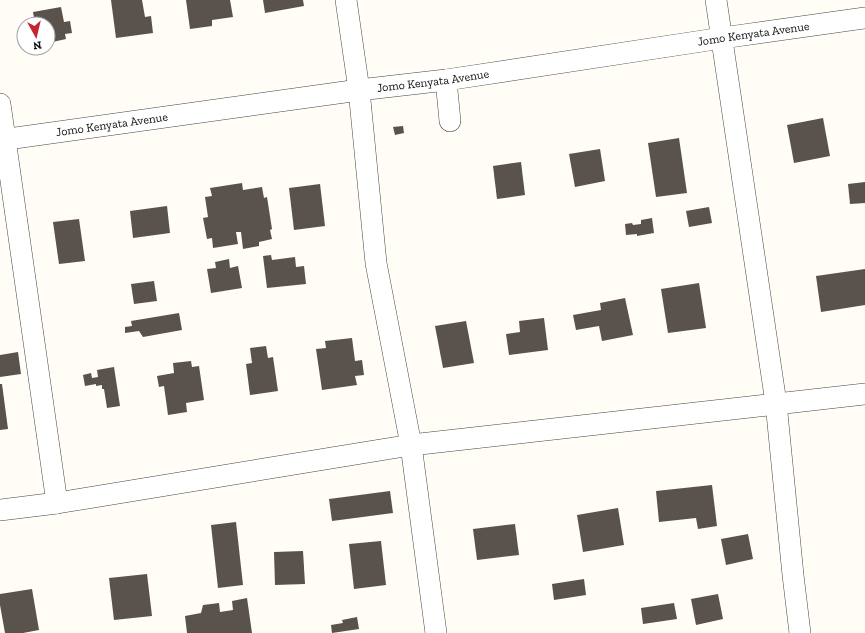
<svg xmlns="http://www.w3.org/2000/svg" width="865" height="633" viewBox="0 0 865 633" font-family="'Zilla Slab',serif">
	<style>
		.building { fill: #5a524d }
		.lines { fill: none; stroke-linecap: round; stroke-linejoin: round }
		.minor-casing { stroke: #444; stroke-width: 22 }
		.minor { stroke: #fff; stroke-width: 21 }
		.labels { text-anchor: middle; stroke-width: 4; stroke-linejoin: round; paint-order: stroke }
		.street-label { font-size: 12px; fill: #111; stroke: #fff }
	</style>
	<rect width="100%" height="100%" fill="#fffdf5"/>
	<g class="building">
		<path d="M111,0H142L145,17L151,16L153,33L116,38Z"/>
		<path d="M186,0H230L233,17L212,20V26L190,29Z"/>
		<path d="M263,0H303L304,6L265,13Z"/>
		<path d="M61,7L64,22L70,21L72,33L65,34L66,39L48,43V24H35L33,12Z"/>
		<path d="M823,118L830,156L794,163L787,125Z"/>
		<path d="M403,126L404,133L395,135L393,127Z"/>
		<path d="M679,138L687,193L656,197L648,143Z"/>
		<path d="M600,149L605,181L575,187L569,154Z"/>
		<path d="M521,162L525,195L497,199L493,166Z"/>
		<path d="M865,182V203L850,204L848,184Z"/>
		<path d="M242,183L243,190L262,187L264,198L267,197L272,229L270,230L272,239L259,242V246L243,249L241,232H236L238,244L213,248L212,238L207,239L203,218L208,217L205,197L212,196L210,188Z"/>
		<path d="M320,184L325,226L294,230L289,188Z"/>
		<path d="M167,206L170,233L133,238L130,211Z"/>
		<path d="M709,207L712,223L689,227L686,211Z"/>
		<path d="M652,218L654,233L637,236V234L626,235L625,224L632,223L633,225L641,224V220Z"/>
		<path d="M79,219L85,261L59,264L53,222Z"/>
		<path d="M271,255L272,260L295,257L296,267L304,266L306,284L267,288L263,256Z"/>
		<path d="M229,259L230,268L238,266L242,288L211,293L207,269L216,268L215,262Z"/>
		<path d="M865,269V305L821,312L816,276Z"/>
		<path d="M154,281L157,301L134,304L131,284Z"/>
		<path d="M699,283L706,328L668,333L661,289Z"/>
		<path d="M625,298L633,335L602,341L599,326L576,330L573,315L601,310L600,303Z"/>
		<path d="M179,313L182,330L143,337L139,331L125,333V327L132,326L131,321Z"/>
		<path d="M544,318L548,350L509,355L506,334L520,332L519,321Z"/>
		<path d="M466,321L474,363L443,368L435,326Z"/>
		<path d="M352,338L355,361L362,360L364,375L355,376L357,385L322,390L316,349L326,348L325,341Z"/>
		<path d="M266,346L268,358L273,357L278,391L250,395L246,364L252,363L250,348Z"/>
		<path d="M18,352L21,374L0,377V355Z"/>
		<path d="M191,361L192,367L199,366L204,400L186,403L187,412L168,415L164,386L159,387L157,376L174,373L173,363Z"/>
		<path d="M114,367L120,406L107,408L104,389H102V385L96,386V384L85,386L83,375L91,373L92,378L98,377L97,370Z"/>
		<path d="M0,384H2L8,429L0,430Z"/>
		<path d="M712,485L717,526L698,529L696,518L659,522L656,491Z"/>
		<path d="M390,491L393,513L332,521L329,499Z"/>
		<path d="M618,508L624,545L583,552L577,515Z"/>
		<path d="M236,522L243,585L218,588L211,525Z"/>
		<path d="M515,524L519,555L477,560L473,529Z"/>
		<path d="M748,534L753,559L726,565L721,539Z"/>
		<path d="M381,541L386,585L354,589L349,544Z"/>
		<path d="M303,551L305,584L275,585L274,552Z"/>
		<path d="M147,574L152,616L114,620L109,578Z"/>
		<path d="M584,579L586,595L554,600L552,584Z"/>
		<path d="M32,589L39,630L23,633H5L0,605V594Z"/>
		<path d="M718,594L723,619L696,625L691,599Z"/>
		<path d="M247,598L252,633H187L185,616L201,613L203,605L219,603L220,612L233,610L232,601Z"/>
		<path d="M674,603L677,619L643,624L641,608Z"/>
		<path d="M357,617L359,629L332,633L331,625L343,623L342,620Z"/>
	</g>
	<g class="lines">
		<defs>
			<g id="minor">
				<path d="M346,0L359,90L376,263L411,445L436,633"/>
				<path d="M716,0L776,403L793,575L800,633"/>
				<path d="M446,80L450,121"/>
				<path d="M0,104L57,503"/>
				<path id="s1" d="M0,140L359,90L446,80L722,38L865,18"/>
				<path d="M0,510L57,503L411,445L865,394"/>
			</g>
		</defs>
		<use href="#minor" class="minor-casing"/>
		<use href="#minor" class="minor"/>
	</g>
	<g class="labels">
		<g class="street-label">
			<text dy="4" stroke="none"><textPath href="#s1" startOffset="761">Jomo Kenyata Avenue</textPath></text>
			<text dy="4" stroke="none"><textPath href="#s1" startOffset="437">Jomo Kenyata Avenue</textPath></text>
			<text dy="4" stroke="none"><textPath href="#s1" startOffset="113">Jomo Kenyata Avenue</textPath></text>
		</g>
	</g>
	<g transform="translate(36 36) rotate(172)"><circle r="19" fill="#ffffff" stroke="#a0a0a0"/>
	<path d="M0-3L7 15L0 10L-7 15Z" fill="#c4262e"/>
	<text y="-6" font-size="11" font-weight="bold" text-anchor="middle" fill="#111111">N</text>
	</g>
</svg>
